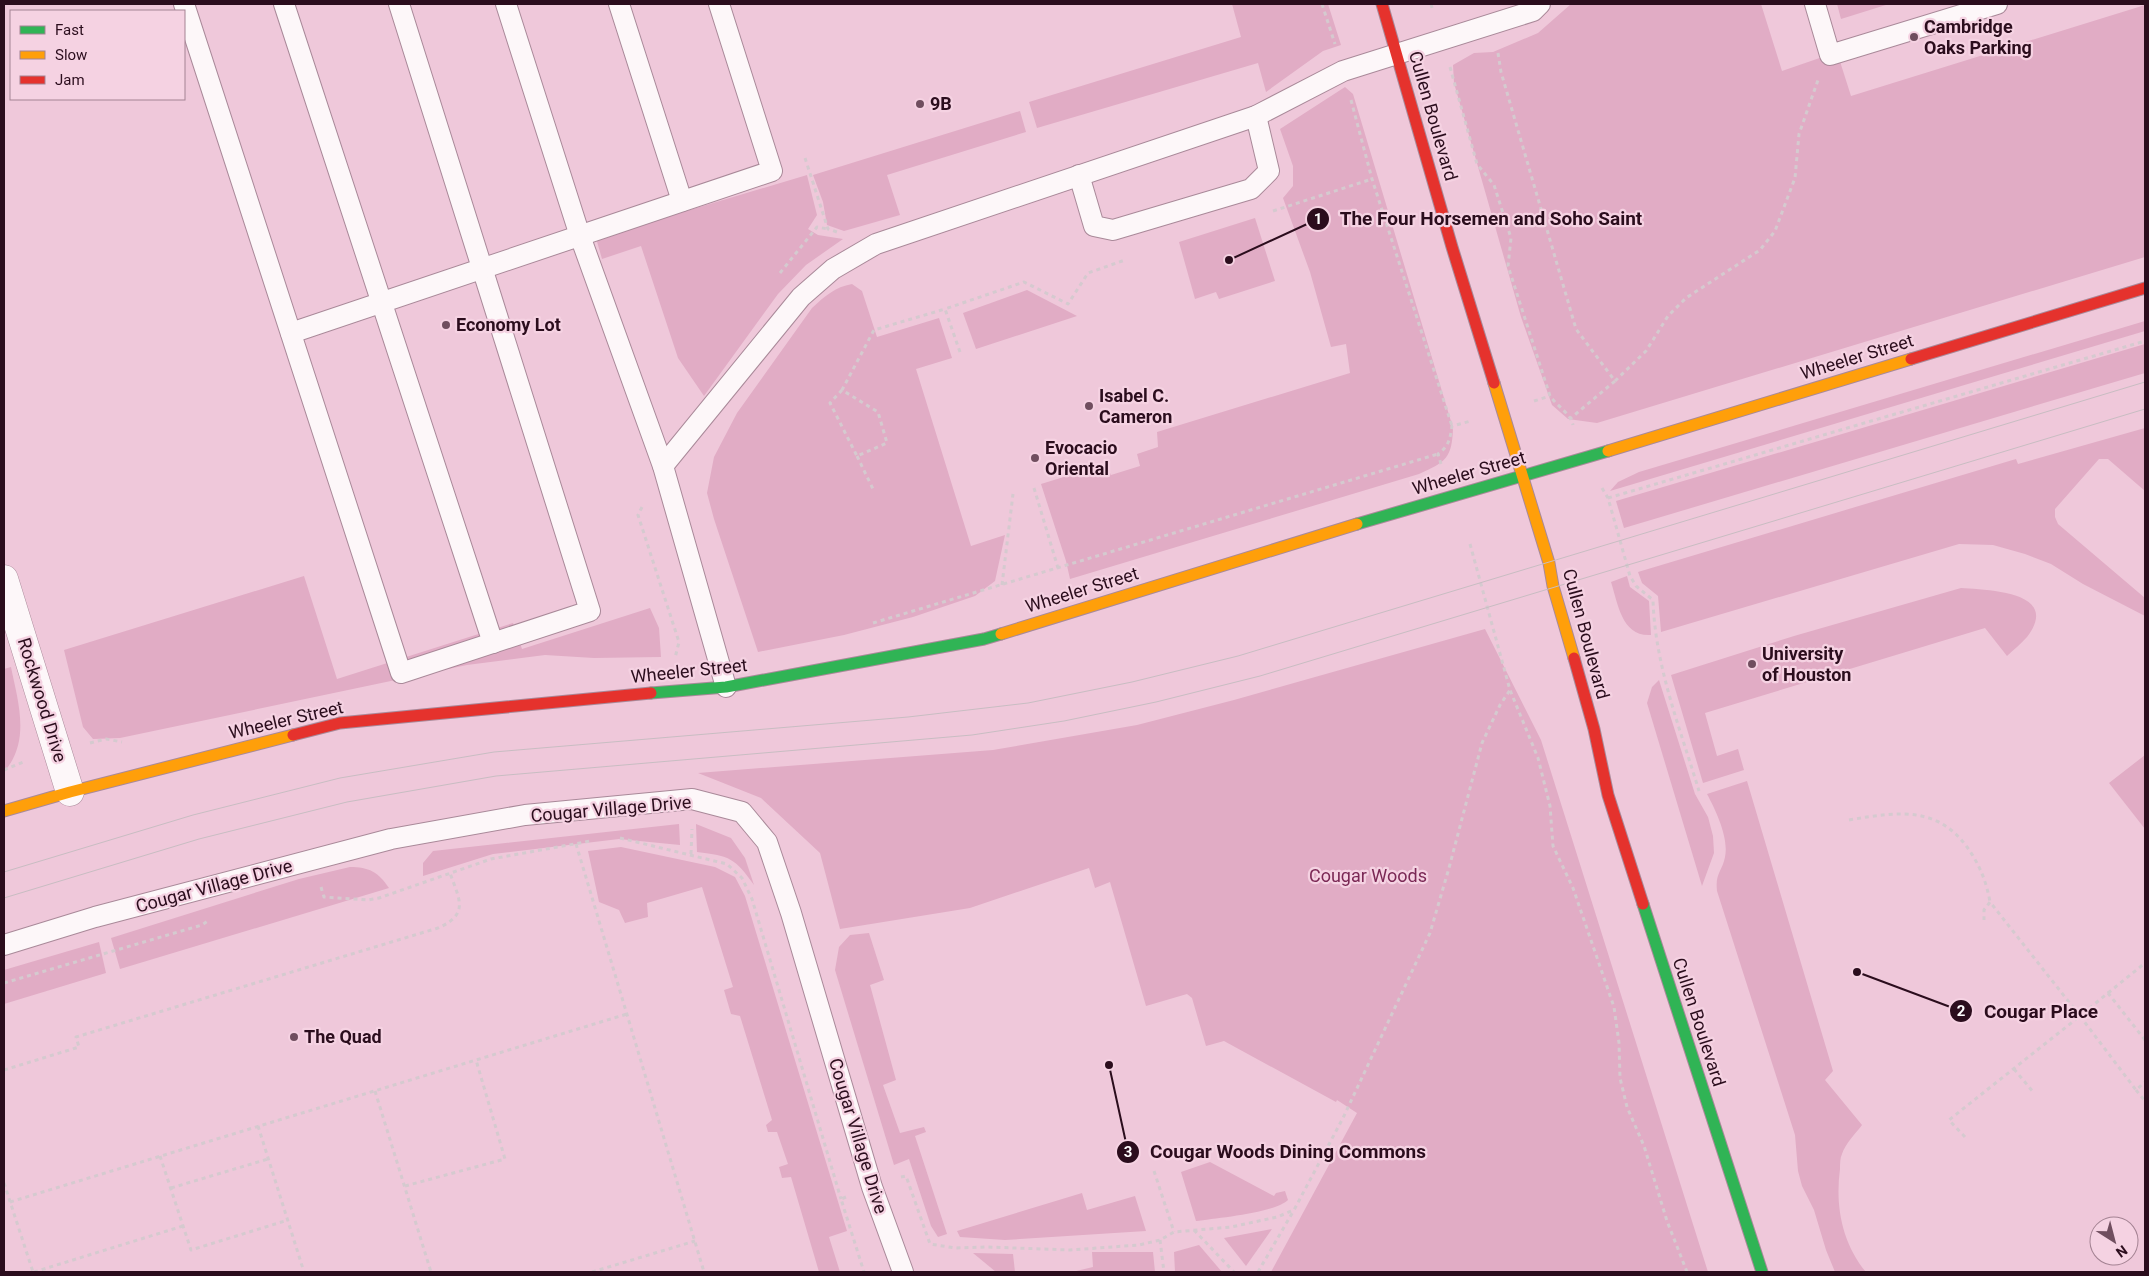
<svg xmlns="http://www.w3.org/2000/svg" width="2149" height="1276" viewBox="0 0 2149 1276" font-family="Roboto,sans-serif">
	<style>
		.green { fill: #e1acc5 }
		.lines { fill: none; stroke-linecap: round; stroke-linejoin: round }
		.lane-casing { stroke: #a98999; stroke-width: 22 }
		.street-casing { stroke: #a98999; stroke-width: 29 }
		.fast-casing { stroke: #a98999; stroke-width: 13 }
		.slow-casing { stroke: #a98999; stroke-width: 13 }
		.jam-casing { stroke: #a98999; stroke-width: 13 }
		.path { stroke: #d5cacf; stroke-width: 3; stroke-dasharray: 4 4; stroke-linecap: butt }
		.lane { stroke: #fdf7f9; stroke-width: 20 }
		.street { stroke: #fdf7f9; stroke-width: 28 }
		.fast { stroke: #30b455; stroke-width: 11 }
		.slow { stroke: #ff9f0a; stroke-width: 11 }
		.jam { stroke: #e5322d; stroke-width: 11 }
		.tram { stroke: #c8bdc2; stroke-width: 1 }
		.poi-dot { fill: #704e5f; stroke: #f5d2e2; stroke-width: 2 }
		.labels { text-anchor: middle; stroke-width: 4.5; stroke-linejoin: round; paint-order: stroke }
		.poi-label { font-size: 18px; font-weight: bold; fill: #2b0d1d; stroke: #f5d2e2; text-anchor: start }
		.street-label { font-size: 18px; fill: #2b0d1d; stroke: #f5d2e2 }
		.park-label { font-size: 18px; fill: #7b2855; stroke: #f5d2e2 }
		.leader { fill: none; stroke: #2b0d1d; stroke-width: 2 }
		.callout-dot { fill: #2b0d1d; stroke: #f5d2e2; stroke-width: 2 }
		.mark-label { font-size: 15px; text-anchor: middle; font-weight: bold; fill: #fff }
		.callout-label { font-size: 19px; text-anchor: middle; font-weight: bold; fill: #2b0d1d; stroke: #f5d2e2; stroke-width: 4.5; stroke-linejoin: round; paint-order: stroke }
	</style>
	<rect width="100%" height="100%" fill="#efc8da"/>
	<g class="green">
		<path d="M1232,4H1328L1341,45L1323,51L1266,92L1258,63L1037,128L1029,102L1241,37Z"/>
		<path d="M1571,4H1761L1782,71L1837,52L1851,96L2145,5V257L1597,423L1568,419L1552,405L1521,317L1454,83L1453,65L1474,53L1493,52L1538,33Z"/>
		<path d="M1837,4H1889L1841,19Z"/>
		<path d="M1345,87L1353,94L1453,428C1452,458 1446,462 1419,474L1070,579L1066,561L1041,484L1106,464L1111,475L1140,466L1137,454L1158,447L1157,432L1350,373L1346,344L1331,347L1310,272L1283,198L1293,186V166L1280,129Z"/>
		<path d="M1020,111L1026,132L887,175L900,215L844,231L827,225L823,202L813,175Z"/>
		<path d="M807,175L817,215L808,229L818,235L843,239L806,265L778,294L704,396L678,358L641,246L602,259L596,238Z"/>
		<path d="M1255,218L1275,281L1219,299L1216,292L1195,299L1179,242Z"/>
		<path d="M852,284L862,291L877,337L939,318L952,358L916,369L971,546L1005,535L995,581L975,596L913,617L844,635L758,652L714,519L707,493L714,457L737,413L812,308C825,296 835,287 852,284Z"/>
		<path d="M1027,290L1077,316L976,349L963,313Z"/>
		<path d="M2145,321V331L1610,491L1618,482L1639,472Z"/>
		<path d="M2145,344V373L1624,528L1616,501Z"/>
		<path d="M2145,428V491L2108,459H2099L2055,509V517L2058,524L2145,598V616L2083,584L2051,564L2025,554L1993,545L1959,544L1661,632L1658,596L1642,583L1638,572L2016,459L2018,464Z"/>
		<path d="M304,576L337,679L513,623L522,649L650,608L659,628L661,657L594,658L545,655L467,665L120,738L93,739L83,727L64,650Z"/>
		<path d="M1627,576L1630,587L1649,601L1651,635C1622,637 1618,604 1611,582Z"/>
		<path d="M1961,588C1987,590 2062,591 2027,637C2021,644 2013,650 2007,656L1985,628L1705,713L1717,756L1738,749L1744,770L1703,783L1671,675L1794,636Z"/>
		<path d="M1485,629L1541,740L1708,1272H1271L1357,1113L1337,1100L1336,1102L1224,1041L1206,1046L1192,998L1187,994L1146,1006L1110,882L1095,888L1089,868L970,908L840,929L820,853L761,798L698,773L993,750L1137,725L1234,700Z"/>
		<path d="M11,667C18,702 31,741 4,772V669Z"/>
		<path d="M1659,680L1695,794L1708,817L1713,836L1714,853L1702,886L1647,703L1652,687Z"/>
		<path d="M2145,755V829L2109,783Z"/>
		<path d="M1747,781L1833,1071L1825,1080L1862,1125C1856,1133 1845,1144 1842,1154C1840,1158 1840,1164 1840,1169C1835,1206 1842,1243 1866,1272H1835L1826,1250L1814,1210L1802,1186L1798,1171L1795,1135L1717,891C1715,873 1722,872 1725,857C1729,838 1716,811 1707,794Z"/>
		<path d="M679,824L680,845L619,839L493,854L423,876V863L433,851Z"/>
		<path d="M696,824L731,838L745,858L754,885C735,858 730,856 697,852Z"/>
		<path d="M621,847L715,867L735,877L745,896L847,1231L829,1237L840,1272H819L791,1177L782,1178L779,1167L788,1164L777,1132H768L766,1125L772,1120L740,1016L731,1014L724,990L733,987L702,887L647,903L648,917L625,923L619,910L599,902L588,851Z"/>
		<path d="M350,867C369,867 378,872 389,888L120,969L111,938L299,879Z"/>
		<path d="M869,933L884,980L870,985L896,1080L883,1085L900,1133L924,1127L926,1132L915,1136L947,1234L938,1237L931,1226L909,1159L894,1165L835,970L839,947L850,935Z"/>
		<path d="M99,942L106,973L4,1004V970Z"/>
		<path d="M1210,1162L1274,1196L1276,1193L1285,1191L1288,1200C1274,1213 1217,1218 1196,1221L1181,1172Z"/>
		<path d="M1082,1193L1087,1210L1135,1196L1146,1231L1005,1240L960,1237L957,1231Z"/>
		<path d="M1272,1229L1246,1266L1224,1238Z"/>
		<path d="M1199,1245L1222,1272H1175L1174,1252Z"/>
		<path d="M1092,1252H1153L1155,1272H1072L1093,1267Z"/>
		<path d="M973,1253L1013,1254L1015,1272H996Z"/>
	</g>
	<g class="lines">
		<defs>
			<g id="lane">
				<path d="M184,4L401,673L590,611L399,4"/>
				<path d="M284,4L493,643"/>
				<path d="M506,4L580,236L663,466L726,687"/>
				<path d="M619,4L682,201"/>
				<path d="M1815,4L1830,55L1997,4"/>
				<path d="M1079,175L1094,226L1113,230L1251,189L1269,171L1256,116"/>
				<path d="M291,333L772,171L719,4"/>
				<path d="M663,466L801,297L833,269L876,244L1256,116L1343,71L1533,11L1540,4"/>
				<path d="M4,945L95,917L391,839L525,815L692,799L742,812L767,842L791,913L872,1187L903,1272"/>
			</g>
			<path id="street" d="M4,579L70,792"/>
			<g id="fast">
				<path d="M1357,524L1608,451"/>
				<path d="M651,693L726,687L984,639L1001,634"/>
				<path d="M1643,904L1762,1272"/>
			</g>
			<g id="slow">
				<path d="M1494,383L1549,563L1553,586L1574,658"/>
				<path d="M1608,451L1911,359"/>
				<path d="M1001,634L1357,524"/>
				<path d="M4,811L70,792L293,735"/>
			</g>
			<g id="jam">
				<path d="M1382,4L1452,247L1494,383"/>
				<path d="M1911,359L2145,288"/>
				<path d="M1574,658L1594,729L1608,795L1643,904"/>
				<path d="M293,735L340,723L651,693"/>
			</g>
		</defs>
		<use href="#lane" class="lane-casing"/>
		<use href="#street" class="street-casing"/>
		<use href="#fast" class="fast-casing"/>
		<use href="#slow" class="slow-casing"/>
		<use href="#jam" class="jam-casing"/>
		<g class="path">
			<path d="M1322,4L1335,44"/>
			<path d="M1431,4L1433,11"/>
			<path d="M1498,53L1501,72L1576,329L1615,381L1571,418"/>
			<path d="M1450,67L1477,164L1494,185L1511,238L1508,266L1550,396C1557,406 1570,413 1573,425"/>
			<path d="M1351,100L1372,179L1452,426"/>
			<path d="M805,158L828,229L837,232"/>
			<path d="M1273,211L1372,179"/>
			<path d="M780,273L817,227L828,229"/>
			<path d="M960,352L945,309L1024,282L1068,304L1088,273L1125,260"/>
			<path d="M1615,381L1646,351L1668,316L1686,298L1760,250L1775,231L1795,178L1799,134L1818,80"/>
			<path d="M842,390L830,403L857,456L887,443L878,412L842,390L874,330L945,309"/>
			<path d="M1534,401L1550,396"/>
			<path d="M857,456L874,491"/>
			<path d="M1441,464L1438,454C1449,446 1450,439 1452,426L1471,421"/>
			<path d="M1034,488L1058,568"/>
			<path d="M1602,488L1608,498L1630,576L1636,586L1653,600C1655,666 1680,728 1699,791"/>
			<path d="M1608,498L2145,341"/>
			<path d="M642,507L638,515L679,642L675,658"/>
			<path d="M1470,544L1510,690L1538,758L1550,806L1553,846L1573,888L1614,1007L1619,1043L1620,1078L1627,1107L1644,1146L1667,1221L1687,1272"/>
			<path d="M1002,585L1013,494"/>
			<path d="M873,623L1438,454"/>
			<path d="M90,743L106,739L122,742"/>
			<path d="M4,770L26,761"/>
			<path d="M1849,820C1901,811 1942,805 1973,856C1982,871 1987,885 1990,902"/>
			<path d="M620,838L727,864L742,878L752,899L841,1199"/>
			<path d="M576,844L704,1272"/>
			<path d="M691,854L692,829"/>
			<path d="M321,887L324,897L368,900L379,898L491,859L591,841"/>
			<path d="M4,983L202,925L209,920"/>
			<path d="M2108,993L2145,963"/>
			<path d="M2145,1040L2108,993L2080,1016L2136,1090L2145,1082"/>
			<path d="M2014,1069L2034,1093"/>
			<path d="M4,1070L79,1047L76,1037L438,928C470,914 459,899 450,873"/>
			<path d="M2136,1090L2145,1101"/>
			<path d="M375,1091L431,1272"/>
			<path d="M258,1126L304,1272"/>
			<path d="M1965,1137L1949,1120L2080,1016L1990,902L1984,910V920"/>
			<path d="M160,1156L191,1250L288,1220"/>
			<path d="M1154,1171L1174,1232"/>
			<path d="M901,1177L906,1176L930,1244L955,1248L988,1247L1070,1250L1139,1245L1160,1240L1174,1232L1231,1227L1277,1217L1294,1210L1343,1118L1430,933L1449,868L1482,743L1500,705L1510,690"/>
			<path d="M4,1183L33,1272"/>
			<path d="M405,1186L505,1159L476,1060"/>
			<path d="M171,1188L268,1159"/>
			<path d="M846,1197L841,1199L864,1272"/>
			<path d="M10,1202L627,1014"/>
			<path d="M1194,1230L1234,1272"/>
			<path d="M1160,1240L1164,1272"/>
			<path d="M34,1272L183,1226"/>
			<path d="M592,1272L695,1241"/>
			<path d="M1258,1272L1294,1210"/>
		</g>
		<use href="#lane" class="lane"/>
		<use href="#street" class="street"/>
		<use href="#fast" class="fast"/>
		<use href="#slow" class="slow"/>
		<use href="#jam" class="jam"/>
		<g class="tram">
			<path d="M4,872L193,815L340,778L494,752L908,717L1028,703L1132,682L1238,656L2145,382"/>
			<path d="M4,898L199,839L347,802L496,776L972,735L1064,721L1156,702L1260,676L2145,409"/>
		</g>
	</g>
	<g class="poi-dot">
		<circle cx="1914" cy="37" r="5"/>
		<circle cx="920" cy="104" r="5"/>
		<circle cx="446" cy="325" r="5"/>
		<circle cx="1089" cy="406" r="5"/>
		<circle cx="1035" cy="458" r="5"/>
		<circle cx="1752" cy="664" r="5"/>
		<circle cx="294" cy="1037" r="5"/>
	</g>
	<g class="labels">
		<g class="poi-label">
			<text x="1924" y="33">Cambridge<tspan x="1924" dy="21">Oaks Parking</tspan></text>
			<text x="930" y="110">9B</text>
			<text x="456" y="331">Economy Lot</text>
			<text x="1099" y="402">Isabel C.<tspan x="1099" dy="21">Cameron</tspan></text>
			<text x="1045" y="454">Evocacio<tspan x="1045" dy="21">Oriental</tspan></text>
			<text x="1762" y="660">University<tspan x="1762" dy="21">of Houston</tspan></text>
			<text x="304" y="1043">The Quad</text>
		</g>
		<g class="street-label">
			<text transform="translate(1433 116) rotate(74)" y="6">Cullen Boulevard</text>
			<text transform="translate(1857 357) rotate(-17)" y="6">Wheeler Street</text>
			<text transform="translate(1469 473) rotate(-16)" y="6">Wheeler Street</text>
			<text transform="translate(1082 590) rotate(-17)" y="6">Wheeler Street</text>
			<text transform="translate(1586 634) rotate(75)" y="6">Cullen Boulevard</text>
			<text transform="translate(689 671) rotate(-6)" y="6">Wheeler Street</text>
			<text transform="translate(42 700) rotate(73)" y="6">Rockwood Drive</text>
			<text transform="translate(286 720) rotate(-13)" y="6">Wheeler Street</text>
			<text transform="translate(611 809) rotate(-5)" y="6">Cougar Village Drive</text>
			<text transform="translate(214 886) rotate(-15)" y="6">Cougar Village Drive</text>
			<text transform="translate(1699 1022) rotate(72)" y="6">Cullen Boulevard</text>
			<text transform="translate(858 1136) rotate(73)" y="6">Cougar Village Drive</text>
		</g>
		<g class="park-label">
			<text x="1368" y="882">Cougar Woods</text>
		</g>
	</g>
	<path class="leader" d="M1229 260L1318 219M1857 972L1961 1011M1109 1065L1128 1152"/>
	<g class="callout-dot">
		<circle cx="1229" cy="260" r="5"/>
		<circle cx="1857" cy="972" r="5"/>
		<circle cx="1109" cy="1065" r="5"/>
		<circle cx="1318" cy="219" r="12"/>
		<circle cx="1961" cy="1011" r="12"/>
		<circle cx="1128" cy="1152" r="12"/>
	</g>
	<g class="mark-label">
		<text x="1318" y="224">1</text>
		<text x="1961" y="1016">2</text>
		<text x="1128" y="1157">3</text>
	</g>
	<g class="callout-label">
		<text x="1491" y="225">The Four Horsemen and Soho Saint</text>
		<text x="2041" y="1018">Cougar Place</text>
		<text x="1288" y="1158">Cougar Woods Dining Commons</text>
	</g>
	<rect width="2149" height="1276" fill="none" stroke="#2b0d1d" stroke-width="10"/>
	<rect x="10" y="10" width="175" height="90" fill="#f5d2e2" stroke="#a48393"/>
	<rect x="20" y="26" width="25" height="8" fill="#30b455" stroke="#a48393"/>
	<text x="55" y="35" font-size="15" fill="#2b0d1d">Fast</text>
	<rect x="20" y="51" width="25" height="8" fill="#ff9f0a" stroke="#a48393"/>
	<text x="55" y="60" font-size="15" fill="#2b0d1d">Slow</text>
	<rect x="20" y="76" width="25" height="8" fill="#e5322d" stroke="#a48393"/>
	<text x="55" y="85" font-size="15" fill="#2b0d1d">Jam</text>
	<g transform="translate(2114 1241) rotate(144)"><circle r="24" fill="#f5d2e2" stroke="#a48393"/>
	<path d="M0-4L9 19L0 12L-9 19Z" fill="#704e5f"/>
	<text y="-8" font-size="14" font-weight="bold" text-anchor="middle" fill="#2b0d1d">N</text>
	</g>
</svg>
